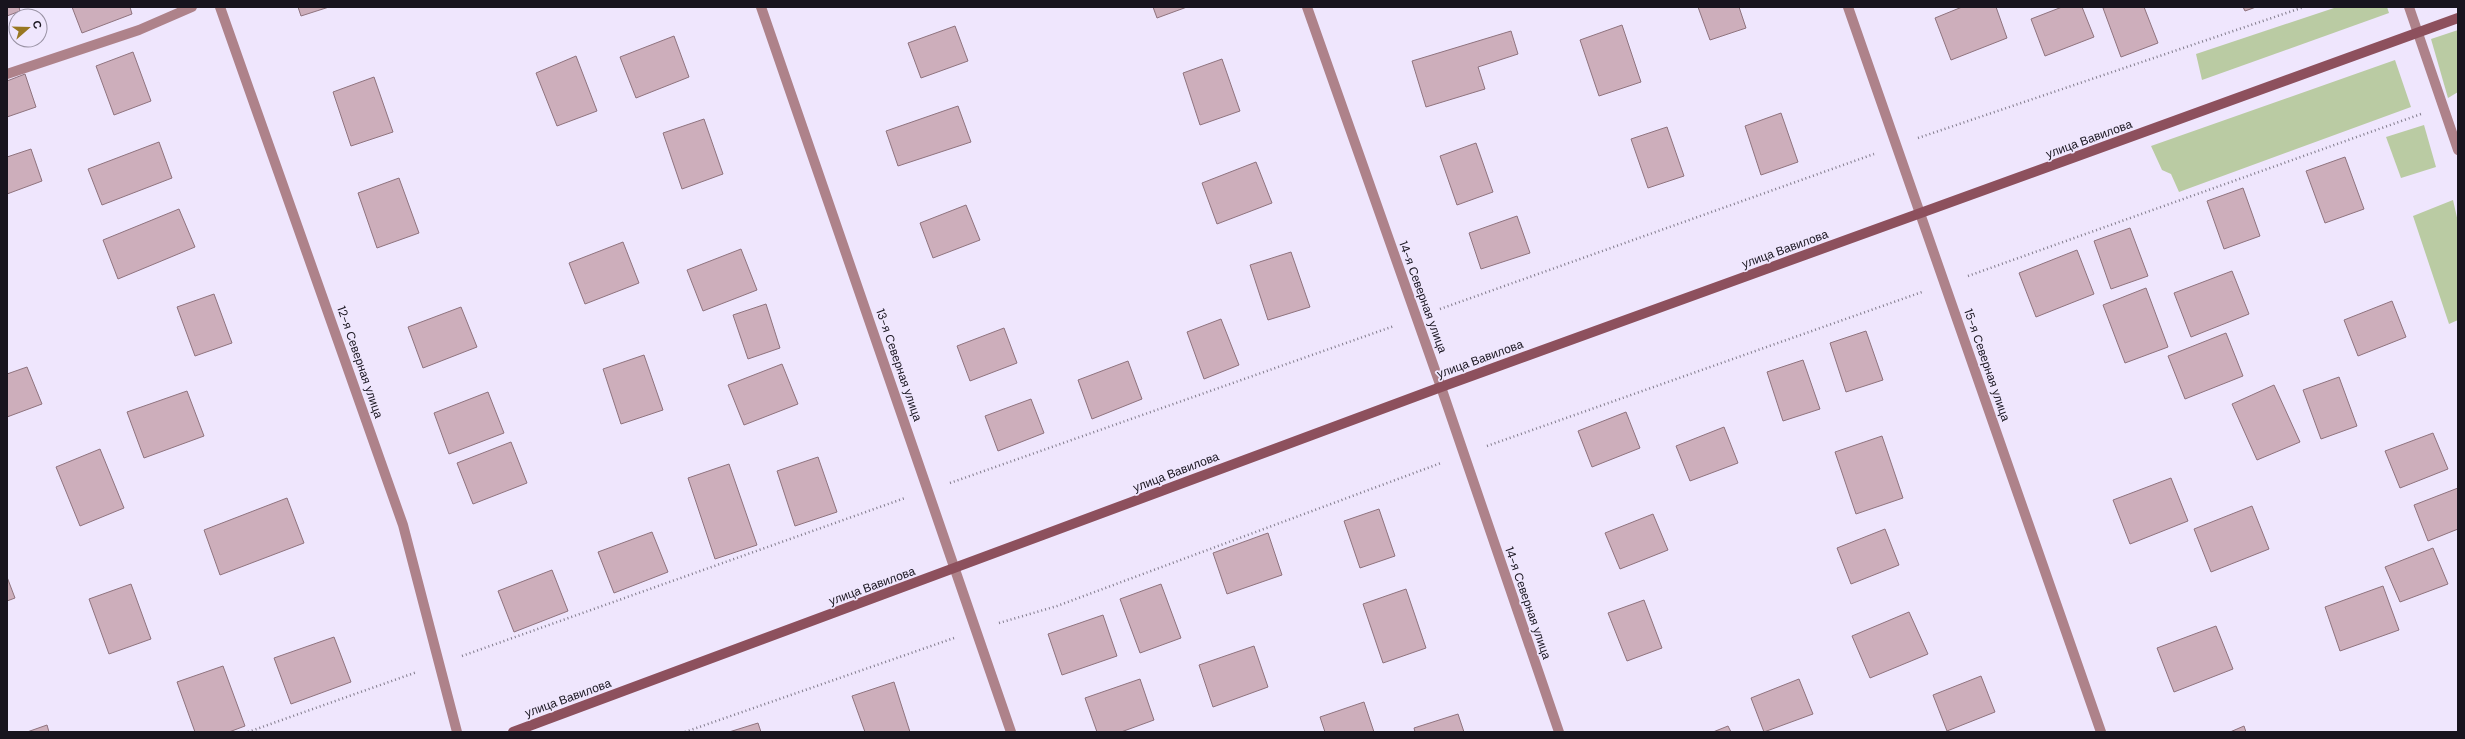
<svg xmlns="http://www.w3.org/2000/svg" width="2465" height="739" viewBox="0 0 2465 739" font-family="'DM Sans',sans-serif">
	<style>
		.green { fill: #bacba3 }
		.building { fill: #cdaebb; stroke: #8f737e }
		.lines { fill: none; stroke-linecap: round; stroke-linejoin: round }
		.path { stroke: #817b8b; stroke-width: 2.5; stroke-dasharray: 1 3; stroke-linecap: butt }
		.lane { stroke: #ae828a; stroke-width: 10 }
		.street { stroke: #ae828a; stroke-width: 10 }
		.secondary { stroke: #8d505d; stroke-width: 10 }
		.labels { text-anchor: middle; stroke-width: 3.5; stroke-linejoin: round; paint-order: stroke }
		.street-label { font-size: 12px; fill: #18141e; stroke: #efe6fd }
	</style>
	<rect width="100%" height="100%" fill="#efe6fd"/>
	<g class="green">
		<path d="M2337,7H2387L2389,13L2202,80L2196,54Z"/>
		<path d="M2458,30V92L2448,98L2431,39Z"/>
		<path d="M2395,60L2411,107L2179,192L2171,174L2162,170L2151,146Z"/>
		<path d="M2424,125L2436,167L2401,178L2386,137Z"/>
		<path d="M2453,200L2458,222V320L2449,324L2413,216Z"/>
	</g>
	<g class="building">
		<path d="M7,7H19L20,11L7,16Z"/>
		<path d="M72,7H130L132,14L82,33Z"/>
		<path d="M298,7H329L301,16Z"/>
		<path d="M1153,7H1187L1157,18Z"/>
		<path d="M1698,7H1739L1746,28L1710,40Z"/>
		<path d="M1962,7H1996L2007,38L1951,60L1935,18Z"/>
		<path d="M2062,7H2082L2094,37L2045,56L2031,19Z"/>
		<path d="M2107,7H2144L2158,43L2121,57L2103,8Z"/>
		<path d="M2243,7H2256L2245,11Z"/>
		<path d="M1622,25L1641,82L1599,96L1580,40Z"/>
		<path d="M955,26L968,61L921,78L908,43Z"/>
		<path d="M1511,31L1518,54L1478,67L1485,89L1426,107L1412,61Z"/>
		<path d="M674,36L689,77L636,98L620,57Z"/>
		<path d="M133,52L151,101L114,115L96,66Z"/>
		<path d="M576,56L597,111L557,126L536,73Z"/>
		<path d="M1222,59L1240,111L1200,125L1183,73Z"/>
		<path d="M25,74L36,107L7,117V81Z"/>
		<path d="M374,77L393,132L351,146L333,92Z"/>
		<path d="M958,106L971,142L898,166L886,131Z"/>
		<path d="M1781,113L1798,162L1761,175L1745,126Z"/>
		<path d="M704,119L723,174L682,189L663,133Z"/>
		<path d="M1667,127L1684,176L1648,188L1631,139Z"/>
		<path d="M159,142L172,178L102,205L88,169Z"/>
		<path d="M1476,143L1493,192L1457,205L1440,156Z"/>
		<path d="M31,149L42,181L7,194V157Z"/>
		<path d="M2345,157L2364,209L2325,223L2306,171Z"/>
		<path d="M1256,162L1272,203L1217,224L1202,183Z"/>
		<path d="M399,178L419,233L377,248L358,193Z"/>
		<path d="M2243,188L2260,236L2224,249L2207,201Z"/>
		<path d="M966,205L980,240L933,258L920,223Z"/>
		<path d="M179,209L195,247L118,279L103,240Z"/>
		<path d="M1517,216L1530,253L1481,269L1469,233Z"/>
		<path d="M2130,228L2148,276L2111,289L2094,241Z"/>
		<path d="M623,242L639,283L585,304L569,263Z"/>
		<path d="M741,249L757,290L703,311L687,270Z"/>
		<path d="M2077,250L2094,294L2036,317L2019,273Z"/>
		<path d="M1291,252L1310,307L1268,320L1250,265Z"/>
		<path d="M2232,271L2249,314L2191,337L2174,293Z"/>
		<path d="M2146,288L2168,347L2125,363L2103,305Z"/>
		<path d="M214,294L232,343L195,356L177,307Z"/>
		<path d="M2392,301L2406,337L2358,356L2344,320Z"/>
		<path d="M766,304L780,348L748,359L733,315Z"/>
		<path d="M461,307L477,347L423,368L408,327Z"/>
		<path d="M1221,319L1239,365L1204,379L1187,332Z"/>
		<path d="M1004,328L1017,363L970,381L957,346Z"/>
		<path d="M1866,331L1883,380L1846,392L1830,343Z"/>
		<path d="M2226,333L2243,376L2185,399L2168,356Z"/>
		<path d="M644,355L663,410L621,424L603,369Z"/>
		<path d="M1803,360L1820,409L1783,421L1767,372Z"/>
		<path d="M1128,361L1142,399L1092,419L1078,380Z"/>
		<path d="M782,364L798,404L744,425L728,385Z"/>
		<path d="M27,367L42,404L7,417V374Z"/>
		<path d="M2339,377L2357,426L2321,439L2303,390Z"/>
		<path d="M2274,385L2300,442L2257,460L2232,404Z"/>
		<path d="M187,391L204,436L144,458L127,412Z"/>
		<path d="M488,392L504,433L449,454L434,413Z"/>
		<path d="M1031,399L1044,433L998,451L985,416Z"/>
		<path d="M1626,412L1640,448L1592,467L1578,431Z"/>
		<path d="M1724,427L1738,463L1690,481L1676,446Z"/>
		<path d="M2433,433L2448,469L2400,488L2385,451Z"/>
		<path d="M1882,436L1903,498L1856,514L1835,452Z"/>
		<path d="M511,442L527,483L473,504L457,463Z"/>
		<path d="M100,449L124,508L80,526L56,467Z"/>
		<path d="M818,457L837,512L795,526L777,471Z"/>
		<path d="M729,464L757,545L715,559L688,478Z"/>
		<path d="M2171,478L2188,521L2130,544L2113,500Z"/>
		<path d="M2458,488V529L2428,541L2414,505Z"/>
		<path d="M287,498L304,543L220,575L204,530Z"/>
		<path d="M2252,506L2269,549L2211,572L2194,529Z"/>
		<path d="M1379,509L1395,556L1360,568L1344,521Z"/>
		<path d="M1653,514L1668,550L1620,569L1605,533Z"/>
		<path d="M1885,529L1899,565L1851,584L1837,548Z"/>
		<path d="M652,532L668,572L614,593L598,552Z"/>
		<path d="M1268,533L1282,575L1227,594L1213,553Z"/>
		<path d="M2433,548L2448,584L2400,602L2385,567Z"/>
		<path d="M552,570L568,611L514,632L498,591Z"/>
		<path d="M7,577L15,598L7,601Z"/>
		<path d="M131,584L151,639L109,654L89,599Z"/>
		<path d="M1161,584L1181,638L1140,653L1120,599Z"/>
		<path d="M2383,586L2399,630L2340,651L2325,607Z"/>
		<path d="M1406,589L1426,648L1383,663L1363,604Z"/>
		<path d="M1644,600L1662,648L1627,661L1608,613Z"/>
		<path d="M1909,612L1928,654L1870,678L1852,636Z"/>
		<path d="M1103,615L1117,656L1062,675L1048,634Z"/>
		<path d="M2216,626L2233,669L2174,692L2157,648Z"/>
		<path d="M334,637L351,682L291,704L274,658Z"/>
		<path d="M1254,646L1268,687L1213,707L1199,665Z"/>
		<path d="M223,666L245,726L229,732H195L177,682Z"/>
		<path d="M1981,676L1995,712L1947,731L1933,695Z"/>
		<path d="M1140,679L1154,720L1121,732H1097L1085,698Z"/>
		<path d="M1799,679L1813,714L1764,732L1751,698Z"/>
		<path d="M894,682L910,732H865L852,696Z"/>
		<path d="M1364,702L1374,732H1325L1320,717Z"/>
		<path d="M1458,714L1464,732H1415L1414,728Z"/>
		<path d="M758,723L761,732H729Z"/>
		<path d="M47,725L49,732H27Z"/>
		<path d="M1728,726L1731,732H1713Z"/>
		<path d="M2244,726L2246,732H2230Z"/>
	</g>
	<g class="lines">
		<g class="path">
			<path d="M1918,138L2304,7"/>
			<path d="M1968,276L2421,114"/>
			<path d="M1440,309L1874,154"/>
			<path d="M1487,446L1922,292"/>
			<path d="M950,483L1394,326"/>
			<path d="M999,623L1057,606L1441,463"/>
			<path d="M462,656L905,498"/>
			<path d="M248,732L417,672"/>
			<path d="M685,732L954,638"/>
		</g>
		<path class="lane" d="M7,74L139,30L192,7"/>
		<g class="street">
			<path d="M220,7L403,525L457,732"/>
			<path d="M761,7L1011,732"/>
			<path d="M1307,7L1441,387L1559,732"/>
			<path d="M1848,7L2101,732"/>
			<path d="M2409,7L2458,150"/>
		</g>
		<path class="secondary" d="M513,732L1441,387L2458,18"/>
	</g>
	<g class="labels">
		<g class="street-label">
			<text transform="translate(2089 139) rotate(-20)" y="4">улица Вавилова</text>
			<text transform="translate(1785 249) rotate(-20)" y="4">улица Вавилова</text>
			<text transform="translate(1423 297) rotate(70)" y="4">14-я Северная улица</text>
			<text transform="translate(1480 359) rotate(-20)" y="4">улица Вавилова</text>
			<text transform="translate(360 362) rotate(71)" y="4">12-я Северная улица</text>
			<text transform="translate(899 365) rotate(71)" y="4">13-я Северная улица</text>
			<text transform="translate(1987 365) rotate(71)" y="4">15-я Северная улица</text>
			<text transform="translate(1176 472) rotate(-21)" y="4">улица Вавилова</text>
			<text transform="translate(872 586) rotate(-20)" y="4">улица Вавилова</text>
			<text transform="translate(1528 603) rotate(71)" y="4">14-я Северная улица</text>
			<text transform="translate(568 698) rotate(-20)" y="4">улица Вавилова</text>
		</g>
	</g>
	<rect width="2465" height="739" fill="none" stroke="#18141e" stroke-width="16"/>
	<g transform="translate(28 28) rotate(70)"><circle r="19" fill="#efe6fd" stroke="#9992a4"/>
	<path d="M0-3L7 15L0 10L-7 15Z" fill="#987721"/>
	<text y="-6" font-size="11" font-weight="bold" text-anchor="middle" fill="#18141e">С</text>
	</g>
</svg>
